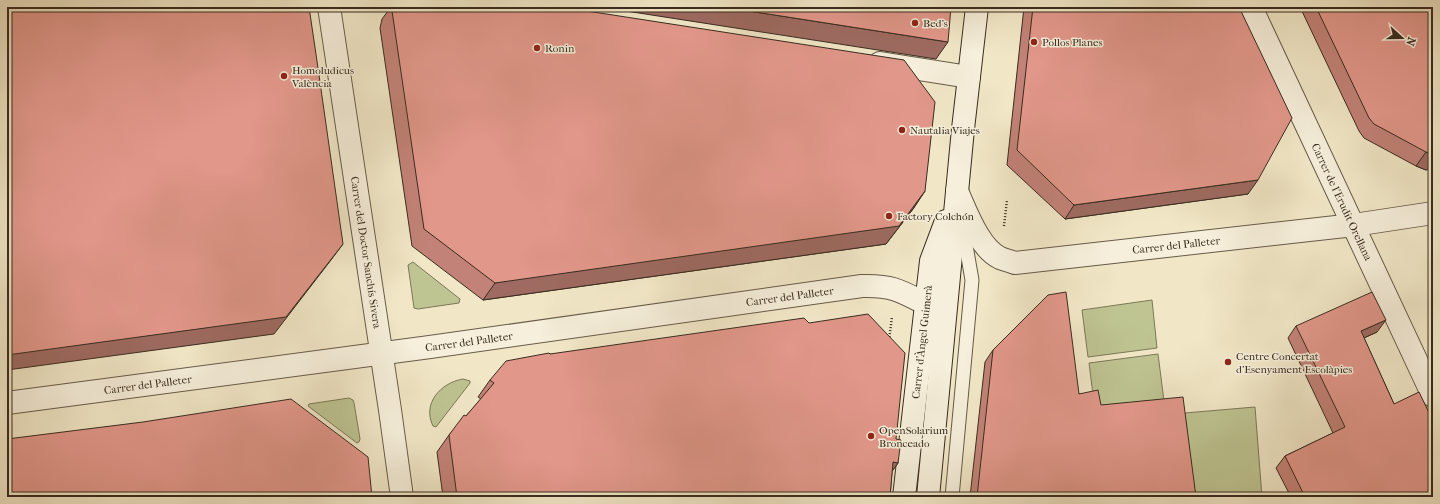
<svg xmlns="http://www.w3.org/2000/svg" width="1440" height="504" viewBox="0 0 1440 504" font-family="'IM FELL French Canon',serif">
	<style>
		.green { fill: #bec492; stroke: #7c7858 }
		.lines { fill: none; stroke-linecap: round; stroke-linejoin: round }
		.service-casing { stroke: #675b49; stroke-width: 15 }
		.minor-casing { stroke: #675b49; stroke-width: 24 }
		.secondary-casing { stroke: #392c1f; stroke-width: 24 }
		.path { stroke: #392c1f; stroke-width: 2.5; stroke-dasharray: 1 2; stroke-linecap: butt }
		.service { stroke: #f6efdb; stroke-width: 13 }
		.minor { stroke: #f6efdb; stroke-width: 22 }
		.secondary { stroke: #f6efdb; stroke-width: 22 }
		.wall { fill: #c28277; stroke: #392c1f }
		.shaded-wall { fill: #9e6a61; stroke: #392c1f }
		.building { fill: #e1978a; stroke: #392c1f }
		.poi-dot { fill: #8f2418; stroke: #f6efdb; stroke-width: 1.5 }
		.labels { text-anchor: middle; stroke-width: 3; stroke-linejoin: round; paint-order: stroke }
		.poi-label { font-size: 11px; fill: #392c1f; stroke: #f6efdb; text-anchor: start }
		.street-label { font-size: 11px; fill: #392c1f; stroke: #f6efdb }
	</style>
	<rect width="100%" height="100%" fill="#f1e7c7"/>
	<filter id="stains"><feTurbulence type="fractalNoise" baseFrequency=".005" numOctaves="4"/><feColorMatrix values="0 0 0 0 .2 0 0 0 0 .09 0 0 0 0 .02 0 0 0 .5 -.17"/></filter>
	<radialGradient id="worn" r=".72"><stop offset=".6" stop-color="#630" stop-opacity="0"/><stop offset="1" stop-color="#630" stop-opacity=".3"/></radialGradient>
	<g class="green">
		<path d="M413,262L460,299L459,303L418,309L414,308L408,265Z"/>
		<path d="M1152,300L1157,348L1088,357L1082,310Z"/>
		<path d="M1158,354L1164,401L1095,411L1089,363Z"/>
		<path d="M463,379L470,381V383L436,427L433,426C422,404 440,383 463,379Z"/>
		<path d="M349,398L353,400L354,403L360,439L359,442L357,443L308,406L309,404Z"/>
		<path d="M1255,407L1262,497H1191L1185,413Z"/>
	</g>
	<g class="lines">
		<defs>
			<path id="service" d="M952,497L972,280L961,217"/>
			<g id="minor">
				<path id="s1" d="M329,7L390,410L402,497"/>
				<path id="s2" d="M1251,7L1433,396"/>
				<path d="M880,63L969,77"/>
				<path id="s3" d="M957,191C966,211 979,248 1000,258C1005,260 1010,261 1015,263L1354,225L1433,213"/>
				<path id="s4" d="M7,403L430,347L862,286C892,285 901,291 926,304"/>
			</g>
			<g id="secondary">
				<path id="s5" d="M904,497L931,261L946,221"/>
				<path d="M928,497L963,129L977,7"/>
			</g>
		</defs>
		<use href="#service" class="service-casing"/>
		<use href="#minor" class="minor-casing"/>
		<use href="#secondary" class="secondary-casing"/>
		<g class="path">
			<path d="M1004,226L1007,200"/>
			<path d="M889,340L892,317"/>
		</g>
		<use href="#service" class="service"/>
		<use href="#minor" class="minor"/>
		<use href="#secondary" class="secondary"/>
	</g>
	<g class="wall">
		<path d="M391,7H561L925,191L913,209L886,244L483,300L412,246L380,28L382,19Z"/>
		<path d="M1024,7H1239L1248,194L1065,219L1007,165Z"/>
		<path d="M1300,7H1433L1426,170L1416,166L1364,138L1359,131Z"/>
		<path d="M1296,326L1377,332L1364,338L1394,404L1433,497H1291L1276,468L1285,456L1333,433L1288,338Z"/>
		<path d="M993,350L1101,405L1196,497H970L985,362Z"/>
		<path d="M550,354L896,439L898,463L892,471L890,497H443L437,452L449,435L466,416L481,399L478,397L490,380Z"/>
	</g>
	<g class="shaded-wall">
		<path d="M600,7H723L948,42L936,59Z"/>
		<path d="M1426,152L1433,155V169L1426,170L1416,166Z"/>
		<path d="M1258,180L1248,194L1065,219L1074,205Z"/>
		<path d="M925,191L913,209L886,244L483,300L495,283Z"/>
		<path d="M343,244L331,260L274,334L7,370V355Z"/>
		<path d="M1386,320L1377,332L1353,343L1361,331Z"/>
		<path d="M893,462L898,463L886,480Z"/>
	</g>
	<g class="building">
		<path d="M7,7H309L318,68L343,244L286,317L7,355Z"/>
		<path d="M393,7H561L904,60L935,102L925,191L899,226L495,283L424,229L392,11Z"/>
		<path d="M723,7H951L948,42Z"/>
		<path d="M1033,7H1239L1292,118L1258,180L1074,205L1017,150Z"/>
		<path d="M1316,7H1433V155L1426,152L1374,124L1369,118Z"/>
		<path d="M1066,292L1079,394L1098,390L1101,405L1183,397L1196,497H977L993,350L1048,295Z"/>
		<path d="M1372,292L1386,320L1361,331L1394,404L1419,392L1433,421V497H1305L1285,456L1345,427L1296,326Z"/>
		<path d="M868,314L905,353L896,439L901,440L898,463L893,462L890,497H457L449,435L464,415L466,416L494,383L490,380L506,361L549,353L550,354L804,318L809,323Z"/>
		<path d="M291,399L368,457L372,497H7V439L143,422Z"/>
	</g>
	<g class="poi-dot">
		<circle cx="915" cy="23" r="4"/>
		<circle cx="1034" cy="42" r="4"/>
		<circle cx="537" cy="48" r="4"/>
		<circle cx="284" cy="76" r="4"/>
		<circle cx="902" cy="130" r="4"/>
		<circle cx="889" cy="216" r="4"/>
		<circle cx="1228" cy="362" r="4"/>
		<circle cx="871" cy="436" r="4"/>
	</g>
	<g class="labels">
		<g class="poi-label">
			<text x="923" y="27">Bed's</text>
			<text x="1042" y="46">Pollos Planes</text>
			<text x="545" y="52">Ronin</text>
			<text x="292" y="74">Homoludicus<tspan x="292" dy="13">València</tspan></text>
			<text x="910" y="134">Nautalia Viajes</text>
			<text x="897" y="220">Factory Colchón</text>
			<text x="1236" y="360">Centre Concertat<tspan x="1236" dy="13">d'Esenyament Escolàpies</tspan></text>
			<text x="879" y="434">OpenSolarium<tspan x="879" dy="13">Bronceado</tspan></text>
		</g>
		<g class="street-label">
			<text dy="4" stroke="none"><textPath href="#s2" startOffset="215">Carrer de l’Erudit Orellana</textPath></text>
			<text dy="4" stroke="none"><textPath href="#s3" startOffset="259">Carrer del Palleter</textPath></text>
			<text dy="4" stroke="none"><textPath href="#s1" startOffset="248">Carrer del Doctor Sanchís Sivera</textPath></text>
			<text dy="4" stroke="none"><textPath href="#s4" startOffset="790">Carrer del Palleter</textPath></text>
			<text dy="4" stroke="none"><textPath href="#s4" startOffset="466">Carrer del Palleter</textPath></text>
			<text dy="4" stroke="none"><textPath href="#s5" startOffset="156">Carrer d'Àngel Guimerà</textPath></text>
			<text dy="4" stroke="none"><textPath href="#s4" startOffset="142">Carrer del Palleter</textPath></text>
		</g>
	</g>
	<rect width="1440" height="504" fill="none" stroke="#f1e7c7" stroke-width="24"/>
	<rect x="8" y="8" width="1424" height="488" fill="none" stroke="#392c1f" stroke-width="2"/>
	<rect x="12" y="12" width="1416" height="480" fill="none" stroke="#392c1f"/>
	<g transform="translate(1402 38) rotate(111)" stroke="#f6efdb" stroke-width="3" paint-order="stroke">
	<path d="M0-3L7 15L0 10L-7 15Z" fill="#392c1f"/>
	<text y="-6" font-size="11" font-weight="bold" text-anchor="middle" fill="#392c1f">N</text>
	</g>
	<rect width="100%" height="100%" filter="url(#stains)"/>
	<rect width="100%" height="100%" fill="url(#worn)"/>
</svg>
